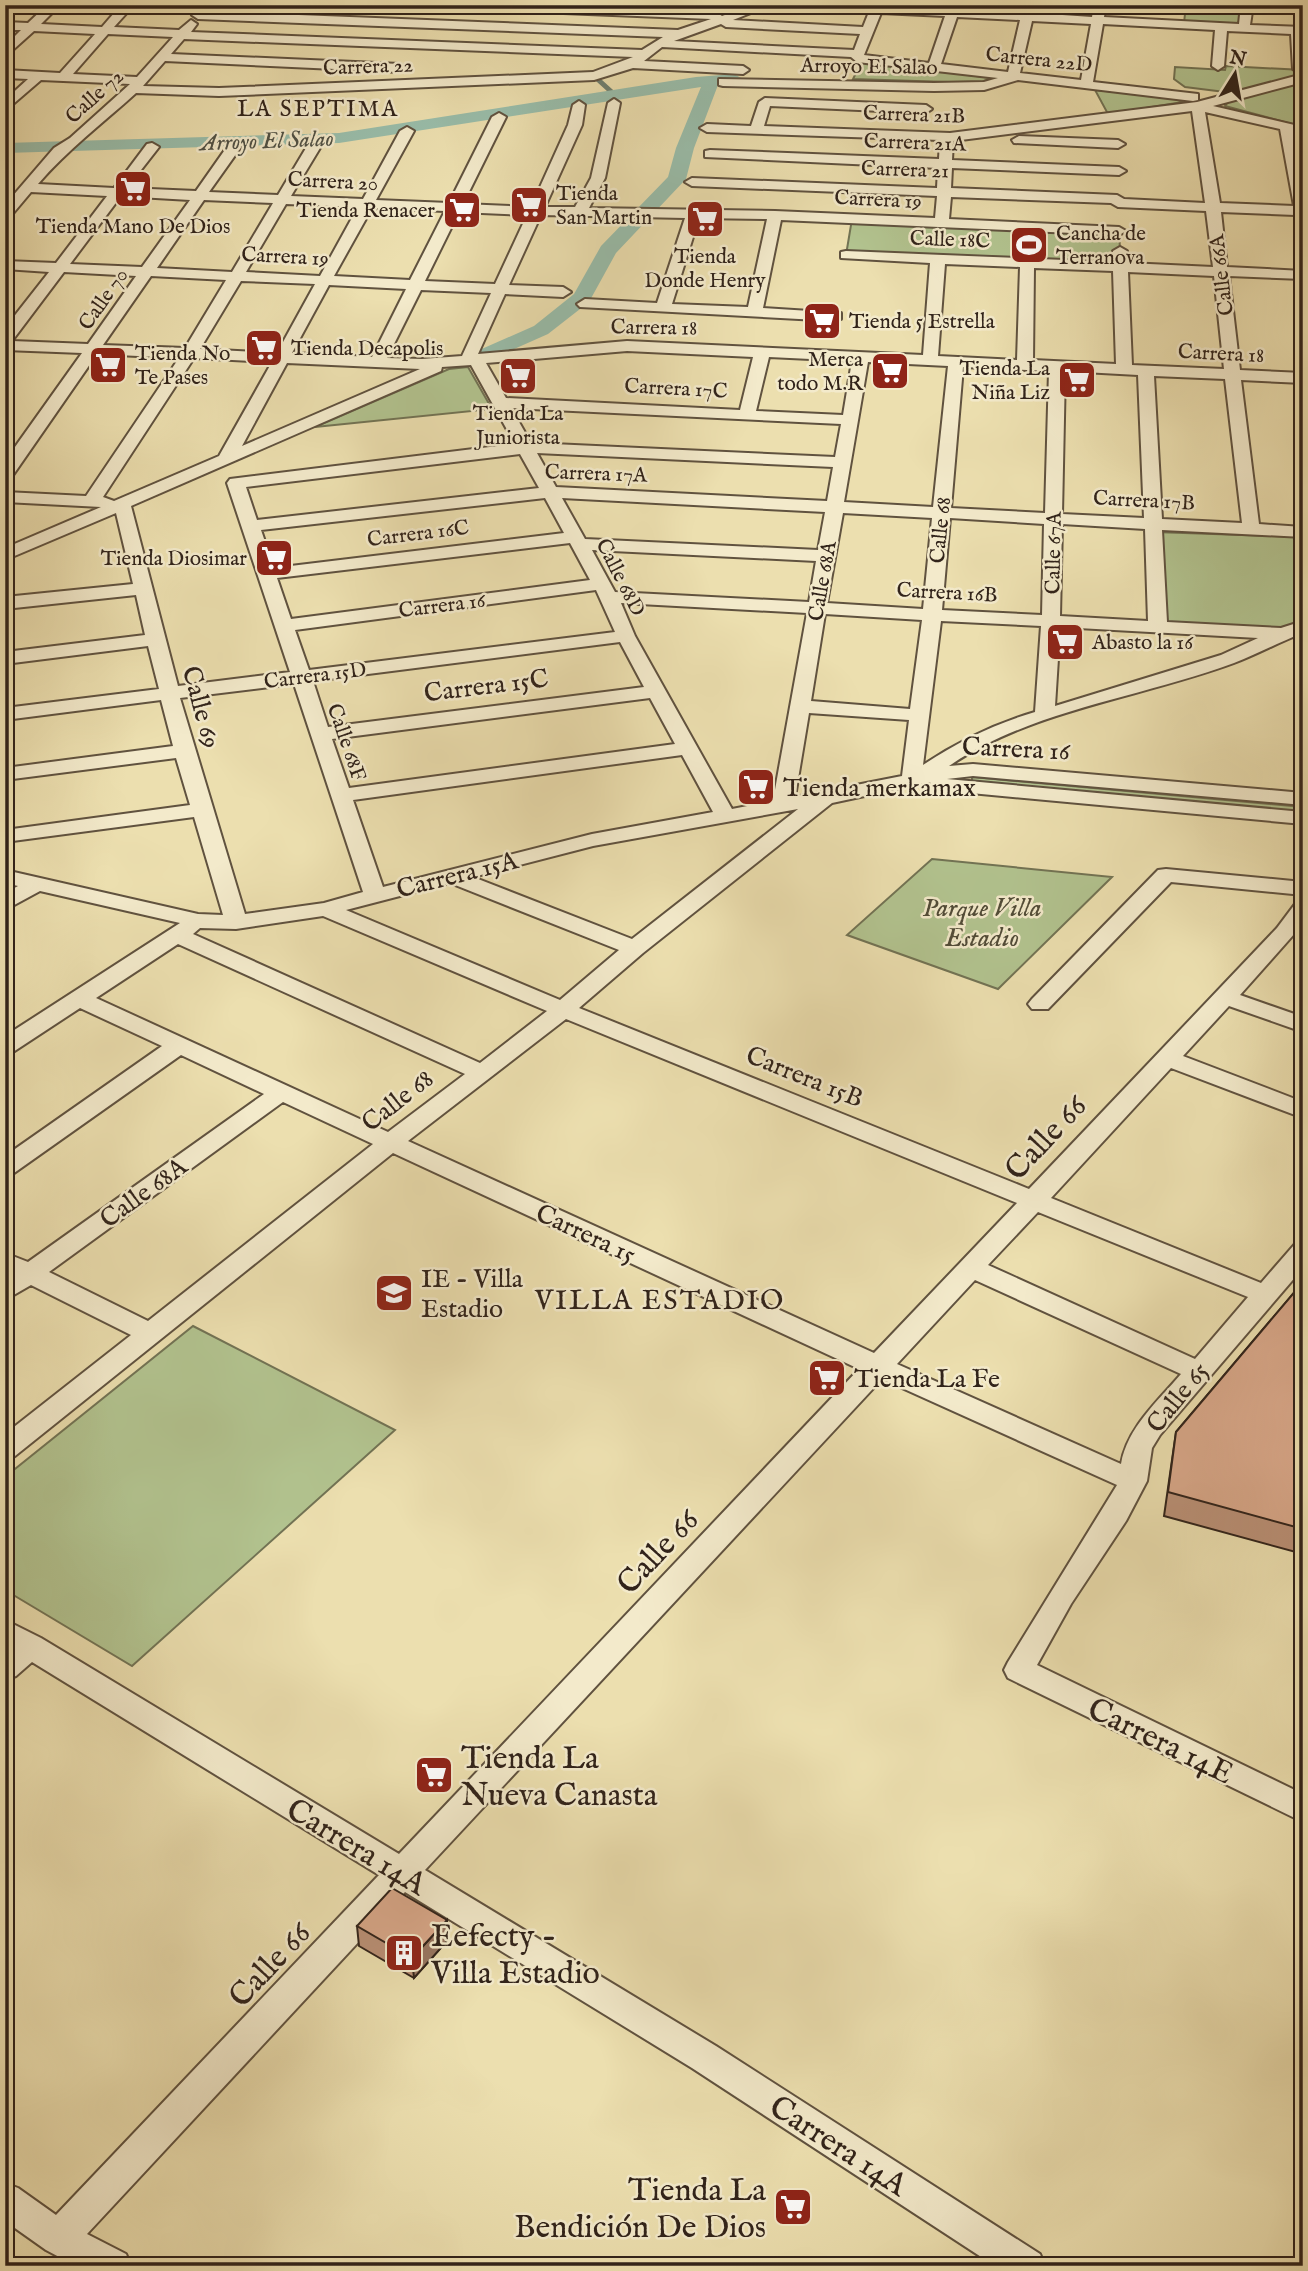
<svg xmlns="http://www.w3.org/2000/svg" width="1308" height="2271" viewBox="0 0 1308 2271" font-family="'IM FELL English',serif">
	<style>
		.green { fill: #b2c38f; stroke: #727354; stroke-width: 2 }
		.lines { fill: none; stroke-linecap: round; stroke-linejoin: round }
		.stream { stroke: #6f7f70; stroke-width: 5 }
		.canal { fill: #99bdaa; fill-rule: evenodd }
		.street-casing { stroke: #60523f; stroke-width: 4 }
		.street { fill: #f3eacb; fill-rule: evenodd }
		.wall { fill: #ba9076; stroke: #31231a; stroke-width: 2 }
		.shaded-wall { fill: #977560; stroke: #31231a; stroke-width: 2 }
		.building { fill: #d8a789; stroke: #31231a; stroke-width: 2 }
		.labels { text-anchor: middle; stroke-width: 5; stroke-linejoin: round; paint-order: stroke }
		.far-street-label { font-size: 21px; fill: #31231a; stroke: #f3eacb }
		.far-poi-label { font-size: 21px; fill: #31231a; stroke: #f3eacb; text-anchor: start }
		.far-neighbourhood-label { font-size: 23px; letter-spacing: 2px; fill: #31231a; stroke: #f3eacb }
		.far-water-label { font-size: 23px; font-style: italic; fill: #505145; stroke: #f3eacb }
		.street-label { font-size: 26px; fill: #31231a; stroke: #f3eacb }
		.poi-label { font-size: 26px; fill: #31231a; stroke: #f3eacb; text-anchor: start }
		.park-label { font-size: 26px; font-style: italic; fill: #514b37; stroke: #f3eacb }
		.neighbourhood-label { font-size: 28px; letter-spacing: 2px; fill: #31231a; stroke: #f3eacb }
		.near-street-label { font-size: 32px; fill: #31231a; stroke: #f3eacb }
		.near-poi-label { font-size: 32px; fill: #31231a; stroke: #f3eacb; text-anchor: start }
	</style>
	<rect width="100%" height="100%" fill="#ecdfaf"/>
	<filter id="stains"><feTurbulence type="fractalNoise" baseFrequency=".00286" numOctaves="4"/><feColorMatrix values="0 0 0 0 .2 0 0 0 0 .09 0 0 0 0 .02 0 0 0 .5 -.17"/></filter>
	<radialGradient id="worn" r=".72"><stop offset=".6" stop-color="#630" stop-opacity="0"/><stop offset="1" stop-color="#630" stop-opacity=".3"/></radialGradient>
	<g class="green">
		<path d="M1186,5H1244V27L1184,23Z"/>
		<path d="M862,61L991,78L980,83L853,79Z"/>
		<path d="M1226,66L1303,70V127L1225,106L1229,101L1249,95L1185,87L1174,79L1175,67L1225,70Z"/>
		<path d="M1095,90L1171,97L1183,102L1108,114Z"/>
		<path d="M852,219L1119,231L1121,267L846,255Z"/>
		<path d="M468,367L492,409L315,427L449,369Z"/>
		<path d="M1154,532L1303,537V622L1279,630L1162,622Z"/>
		<path d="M972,777L1303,807V812L972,783Z"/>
		<path d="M932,859L1112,877L998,989L847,935Z"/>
		<path d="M193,1326L395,1430L132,1666L5,1590V1477Z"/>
	</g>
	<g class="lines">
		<path class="stream" d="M594,76L615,95"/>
		<path class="canal" d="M734,74L743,79L740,83L718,85L694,148L686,179L616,253L589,302L548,334L476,366L468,365L465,360L468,355L534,326L574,294L601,246L668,177L676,148L701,87L339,143L5,153V143L339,133L696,77Z"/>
		<defs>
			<g id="street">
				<path d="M47,5H60L41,24L102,27L121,5H134L114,27L179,30L191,20L197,24L191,32L642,50L663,37L198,19L192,15L198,11L678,30L711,19L462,9L456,5H550L716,12L722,16L753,5H771L733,20L863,27L869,12L799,9L793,5L948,9L949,5H961L959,10L1021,13L1023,5H1035L1033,13L1092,17L1094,5H1106L1104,17L1239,24L1241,5H1253L1250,25L1303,27V72L1299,73L1293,69L1291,34L1227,31L1224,66L1218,70L1212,66L1215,30L1103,24L1093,82L1198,94V100L1193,101L1018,80L984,90L934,91L723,86L719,85V79L934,83L984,82L998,78L857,62L851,57L662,47L644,61L743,66L749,70L743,74L633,68L594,80L219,96L136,93C103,123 67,150 38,184L114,188L147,144L152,143L159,147L127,188L196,191L229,144L234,143L241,147L209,192L278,195L309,143L316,139L323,143L291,196L363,199L400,131L407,127L414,131L376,200L449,203L492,117L499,113L506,117L463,204L531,207L568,125L573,105L579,101L585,105L582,125L545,207H575L591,178L608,103L614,99L620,103L605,178L589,208L775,211L935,218L937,196L692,186L685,182L692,178L937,188L938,168L705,157V151L710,150L939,159L940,140L707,132L700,128L707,124L751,126L759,102L765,98L926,105L932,109L926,113L770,106L764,126L950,133L1197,102L1303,74V82L1213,106L1303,127V135L1294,133L1303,180V223L1298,222L1295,215L1221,212L1227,267L1303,271V279L1229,276L1240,370L1303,373V383L1241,380L1259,524L1303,527V537L1162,530L1167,622L1281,628L1303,621V633C1279,642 1258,654 1234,663C1140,698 1033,709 949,766L973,764L1303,793V805L973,776L947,779L1303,812V824L939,790L932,788L930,782L832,803L643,953L579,1008L1029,1189L1277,928L1295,904L1303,902V924L1240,995L1303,1017V1032L1229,1006L1183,1056L1303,1102V1118L1171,1068L1051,1198L1261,1283L1294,1245L1303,1243V1268L1160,1435L1152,1448L1147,1481L1126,1521L1071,1604L1037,1665L1303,1794V1822L1008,1678L1004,1670L1008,1662L1117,1485L882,1379L425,1870L716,2046L1040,2254L1045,2266H995L692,2068L405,1892L87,2234L126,2254L131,2266H76L46,2250L5,2221V2183L18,2188L56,2215L379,1875L32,1662L16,1676L5,1680V1650L8,1648L5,1646V1620L41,1638L399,1854L859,1369L393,1153L15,1456L5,1459V1434L131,1335L31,1285L5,1300V1278L11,1274L5,1272V1253L28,1262L264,1094L181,1055L14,1173L5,1176V1156L162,1046L80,1008L13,1052L5,1054V1036L180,923L40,891L5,910V893L18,886L5,883V870L198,914L223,915L194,817L5,842V830L190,805L176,758L5,780V768L173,746L161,700L5,720V708L159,689L148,646L5,664V652L145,635L136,595L5,609V597L133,584L116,513L5,560V548L101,507L5,502V492L86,496L179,358L97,354L11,478L5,479V461L82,353L5,350V328L49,272L5,269V261L56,263L107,196L31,192L10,217L5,218V205L54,148L70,138L130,84L41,80L5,111V100L28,79L5,78V70L60,73L95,34L34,31L5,57V46L21,30H5V22L28,23ZM881,13L945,16L929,63L864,55ZM957,17L1020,20L1008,72L941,64ZM1032,21L1091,24L1081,80L1020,73ZM721,24L726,27L860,34L854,50L674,41ZM108,34L173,37L137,77L73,74ZM184,39L633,57L593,72L219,88L143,86L165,61L400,72L406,68L400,64L171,54ZM1192,111L1205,203L1124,199L1117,195L951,188L952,168L1119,175L1126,171L1119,167L952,160L953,141ZM1205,112L1280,129L1294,206L1220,203ZM121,196L190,200L142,267L70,264ZM951,197L1111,203L1118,207L1206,211L1213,267L1128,263L1127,251L1120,247L1113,251V262L846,251L841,252V258L930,263L923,355L627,341L478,354L505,294L563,297L571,292L563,287L509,285L541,215L685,218L657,303L585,299L577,304L580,307L836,321L841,319V313L763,308L781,220L1119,235L1126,231L1119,227L949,219ZM204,200L273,203L232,272L157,268ZM286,204L358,207L320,276L246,272ZM372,208L445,211L410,280L334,276ZM459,212L527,215L495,284L425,281ZM699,218L767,219L748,307L672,304ZM945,264L1020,267L1017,360L938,356ZM1034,268L1113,271L1116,364L1033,360ZM64,272L136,276L88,344L12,341ZM1128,272L1214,276L1224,369L1132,365ZM151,276L226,280L185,348L103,345ZM241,281L315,284L277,353L200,349ZM329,285L406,289L372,357L292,353ZM421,290L491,293L462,356L422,359L387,358ZM627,351L753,357L740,410L506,398L486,363ZM769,357L852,361L843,415L756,411ZM194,358L272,362L219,456L114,501L103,497ZM868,362L948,366L933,507L844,502ZM287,363L420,369L242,446ZM471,365L515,444L230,479L227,483L290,672L178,686L131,506L441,371L442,367ZM963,367L1049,371L1045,513L951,508ZM1065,371L1138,375L1144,518L1062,514ZM1154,376L1225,379L1242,523L1162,519ZM511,408L841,424L835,457L531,443ZM537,453L833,467L827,501L556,487ZM520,454L539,488L257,520L246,487ZM545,498L564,533L274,568L261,530ZM562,498L825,512L818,550L585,539ZM843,513L932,518L923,609L827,603ZM950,518L1044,524L1042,615L942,610ZM1062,524L1145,529L1148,621L1060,616ZM570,543L590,580L291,619L277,578ZM592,550L816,561L809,602L615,592ZM596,590L615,632L309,670L295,630ZM621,603L807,613L773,801L732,809L635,636ZM825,614L922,620L910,709L811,701ZM941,621L1041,626L1035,712C994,724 959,741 923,765ZM1060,627L1258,638L1221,655L1055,706ZM620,642L644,687L328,727L313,681ZM294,684L363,892L324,903L245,914L180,698ZM650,698L675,744L349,788L332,739ZM809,713L909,720L902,776L795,797ZM682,755L713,812L592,834L383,887L353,800ZM798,809L632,939L473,877L593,846ZM450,883L619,950L560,1000L346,910ZM323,916L547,1011L480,1063L193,934L200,928L236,929ZM178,944L465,1074L388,1132L96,998ZM566,1019L1017,1203L874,1353L408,1141ZM283,1102L373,1144L148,1321L49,1272ZM1038,1212L1248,1297L1195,1359L988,1265ZM975,1280L1181,1374C1158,1401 1127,1428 1121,1464L897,1364Z"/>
				<path d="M1019,136L1118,140L1125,144L1118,148L1014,143L1012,140Z"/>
				<path d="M1166,869L1303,882V895L1171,882L1048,1009H1032L1028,1004L1032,999L1158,870Z"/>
			</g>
		</defs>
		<use href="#street" class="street-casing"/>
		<use href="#street" class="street"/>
	</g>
	<g class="wall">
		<path d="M1303,1282V1554L1164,1516L1176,1432Z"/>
		<path d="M357,1926L448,1940L414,1978L359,1946Z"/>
	</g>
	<path class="shaded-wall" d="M447,1920L448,1940L414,1978L412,1958Z"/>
	<g class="building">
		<path d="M1303,1282V1529L1168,1492L1176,1432Z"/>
		<path d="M392,1888L447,1920L412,1958L357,1926Z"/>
	</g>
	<defs>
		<symbol id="supermarket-square" viewBox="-11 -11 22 22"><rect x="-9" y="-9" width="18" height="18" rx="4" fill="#8f2418" stroke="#f3eacb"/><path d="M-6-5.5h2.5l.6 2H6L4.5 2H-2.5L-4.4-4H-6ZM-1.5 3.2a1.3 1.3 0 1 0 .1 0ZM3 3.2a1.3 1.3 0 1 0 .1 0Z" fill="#fff"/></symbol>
		<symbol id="stadium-square" viewBox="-11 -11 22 22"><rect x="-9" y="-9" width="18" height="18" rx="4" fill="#8f2418" stroke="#f3eacb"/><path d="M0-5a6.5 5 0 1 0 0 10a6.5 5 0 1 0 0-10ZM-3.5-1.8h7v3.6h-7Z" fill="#fff"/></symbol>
		<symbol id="school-square" viewBox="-11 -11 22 22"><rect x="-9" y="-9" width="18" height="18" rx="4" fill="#8f2418" stroke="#f3eacb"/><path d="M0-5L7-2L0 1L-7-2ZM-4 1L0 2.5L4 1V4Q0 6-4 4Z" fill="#fff"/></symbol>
		<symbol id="building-square" viewBox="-11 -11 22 22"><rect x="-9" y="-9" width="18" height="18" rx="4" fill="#8f2418" stroke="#f3eacb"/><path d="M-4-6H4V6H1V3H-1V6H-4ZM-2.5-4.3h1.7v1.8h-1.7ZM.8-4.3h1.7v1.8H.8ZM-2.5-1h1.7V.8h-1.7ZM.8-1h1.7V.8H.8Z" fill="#fff"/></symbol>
	</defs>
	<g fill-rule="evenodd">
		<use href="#supermarket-square" x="111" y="167" width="44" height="44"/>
		<use href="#supermarket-square" x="507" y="183" width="44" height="44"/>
		<use href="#supermarket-square" x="440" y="188" width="44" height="44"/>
		<use href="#supermarket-square" x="683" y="197" width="44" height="44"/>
		<use href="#stadium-square" x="1007" y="223" width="44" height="44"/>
		<use href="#supermarket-square" x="800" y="299" width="44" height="44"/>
		<use href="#supermarket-square" x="242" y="326" width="44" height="44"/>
		<use href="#supermarket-square" x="86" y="343" width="44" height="44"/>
		<use href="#supermarket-square" x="868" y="349" width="44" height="44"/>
		<use href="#supermarket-square" x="496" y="354" width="44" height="44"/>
		<use href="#supermarket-square" x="1055" y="358" width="44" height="44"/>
		<use href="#supermarket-square" x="252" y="536" width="44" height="44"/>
		<use href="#supermarket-square" x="1043" y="620" width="44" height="44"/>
		<use href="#supermarket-square" x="734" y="765" width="44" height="44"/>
		<use href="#school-square" x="372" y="1271" width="44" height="44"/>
		<use href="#supermarket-square" x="805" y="1356" width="44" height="44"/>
		<use href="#supermarket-square" x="412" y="1753" width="44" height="44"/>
		<use href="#building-square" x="382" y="1931" width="44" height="44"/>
		<use href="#supermarket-square" x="771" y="2185" width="44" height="44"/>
	</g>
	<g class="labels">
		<g class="far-street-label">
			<text transform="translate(1039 59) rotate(6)" y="7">Carrera 22D</text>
			<text transform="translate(368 66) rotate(-2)" y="7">Carrera 22</text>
			<text transform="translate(869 66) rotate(1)" y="7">Arroyo El Salao</text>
			<text transform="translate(94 96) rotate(-42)" y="7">Calle 72</text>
			<text transform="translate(914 114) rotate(2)" y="7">Carrera 21B</text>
			<text transform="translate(915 142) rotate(2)" y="7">Carrera 21A</text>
			<text transform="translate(905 169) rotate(2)" y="7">Carrera 21</text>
			<text transform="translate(333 181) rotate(3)" y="7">Carrera 20</text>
			<text transform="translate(878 199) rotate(3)" y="7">Carrera 19</text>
			<text transform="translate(950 239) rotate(2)" y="7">Calle 18C</text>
			<text transform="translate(285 256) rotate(3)" y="7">Carrera 19</text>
			<text transform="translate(1221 275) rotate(-97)" y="7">Calle 66A</text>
			<text transform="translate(103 299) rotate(-55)" y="7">Calle 70</text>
			<text transform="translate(654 327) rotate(1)" y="7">Carrera 18</text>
			<text transform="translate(1221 353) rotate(3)" y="7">Carrera 18</text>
			<text transform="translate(676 388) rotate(3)" y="7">Carrera 17C</text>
			<text transform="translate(596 473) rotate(2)" y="7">Carrera 17A</text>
			<text transform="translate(1144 500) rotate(3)" y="7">Carrera 17B</text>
			<text transform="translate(940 530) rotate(-84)" y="7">Calle 68</text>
			<text transform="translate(418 533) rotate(-7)" y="7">Carrera 16C</text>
			<text transform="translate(1053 553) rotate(-89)" y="7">Calle 67A</text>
			<text transform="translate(621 577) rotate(63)" y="7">Calle 68D</text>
			<text transform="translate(822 581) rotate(-80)" y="7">Calle 68A</text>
			<text transform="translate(947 592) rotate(3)" y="7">Carrera 16B</text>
			<text transform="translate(442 605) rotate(-7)" y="7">Carrera 16</text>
			<text transform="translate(315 675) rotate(-7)" y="7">Carrera 15D</text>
			<text transform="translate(347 742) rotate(71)" y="7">Calle 68F</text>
		</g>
		<g class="far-poi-label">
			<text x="556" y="200">Tienda<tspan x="556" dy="24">San Martin</tspan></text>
			<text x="435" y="217" text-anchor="end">Tienda Renacer</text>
			<text x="133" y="233" text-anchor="middle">Tienda Mano De Dios</text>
			<text x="1056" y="240">Cancha de<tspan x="1056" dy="24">Terranova</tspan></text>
			<text x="705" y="263" text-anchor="middle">Tienda<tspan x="705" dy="24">Donde Henry</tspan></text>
			<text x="849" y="328">Tienda 5 Estrella</text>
			<text x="291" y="355">Tienda Decapolis</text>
			<text x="135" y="360">Tienda No<tspan x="135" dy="24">Te Pases</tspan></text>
			<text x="863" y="366" text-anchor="end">Merca<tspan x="863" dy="24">todo M.R</tspan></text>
			<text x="1050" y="375" text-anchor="end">Tienda La<tspan x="1050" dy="24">Niña Liz</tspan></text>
			<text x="518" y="420" text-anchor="middle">Tienda La<tspan x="518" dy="24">Juniorista</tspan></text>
			<text x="247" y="565" text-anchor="end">Tienda Diosimar</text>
			<text x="1092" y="649">Abasto la 16</text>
		</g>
		<g class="far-neighbourhood-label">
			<text x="318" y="116">LA SEPTIMA</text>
		</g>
		<g class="far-water-label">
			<text transform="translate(267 140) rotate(-2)" y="8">Arroyo El Salao</text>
		</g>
		<g class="street-label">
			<text transform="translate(486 685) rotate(-7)" y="9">Carrera 15C</text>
			<text transform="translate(202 707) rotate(75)" y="9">Calle 69</text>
			<text transform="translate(1016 748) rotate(3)" y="9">Carrera 16</text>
			<text transform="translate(457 874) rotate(-14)" y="9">Carrera 15A</text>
			<text transform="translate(805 1076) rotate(22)" y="9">Carrera 15B</text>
			<text transform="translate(397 1100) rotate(-38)" y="9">Calle 68</text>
			<text transform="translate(143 1192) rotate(-36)" y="9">Calle 68A</text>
			<text transform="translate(586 1233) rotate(25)" y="9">Carrera 15</text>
			<text transform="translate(1177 1397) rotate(-51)" y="9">Calle 65</text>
		</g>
		<g class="poi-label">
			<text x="783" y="796">Tienda merkamax</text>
			<text x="421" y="1287">IE - Villa<tspan x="421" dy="30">Estadio</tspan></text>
			<text x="854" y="1387">Tienda La Fe</text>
		</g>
		<g class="park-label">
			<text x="982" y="916">Parque Villa<tspan x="982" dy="30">Estadio</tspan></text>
		</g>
		<g class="neighbourhood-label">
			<text x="660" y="1309">VILLA ESTADIO</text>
		</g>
		<g class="near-street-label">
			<text transform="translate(1045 1137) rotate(-47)" y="11">Calle 66</text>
			<text transform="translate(657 1551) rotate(-47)" y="11">Calle 66</text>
			<text transform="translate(1161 1740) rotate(26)" y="11">Carrera 14E</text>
			<text transform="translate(357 1846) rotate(31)" y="11">Carrera 14A</text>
			<text transform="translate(269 1964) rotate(-47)" y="11">Calle 66</text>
			<text transform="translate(839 2145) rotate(33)" y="11">Carrera 14A</text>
		</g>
		<g class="near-poi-label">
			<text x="461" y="1768">Tienda La<tspan x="461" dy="37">Nueva Canasta</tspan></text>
			<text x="431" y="1946">Eefecty -<tspan x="431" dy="37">Villa Estadio</tspan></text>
			<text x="766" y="2200" text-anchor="end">Tienda La<tspan x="766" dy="37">Bendición De Dios</tspan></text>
		</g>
	</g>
	<rect width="1308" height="2271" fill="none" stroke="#ecdfaf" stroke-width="28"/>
	<rect x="7" y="7" width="1294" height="2257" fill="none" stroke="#31231a" stroke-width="3.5"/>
	<rect x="14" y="14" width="1280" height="2243" fill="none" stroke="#31231a" stroke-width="2"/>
	<g transform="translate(1235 74) rotate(11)" stroke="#f3eacb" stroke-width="5" paint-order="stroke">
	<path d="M0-5L12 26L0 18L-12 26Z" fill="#31231a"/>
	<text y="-10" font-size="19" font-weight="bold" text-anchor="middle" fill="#31231a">N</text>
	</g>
	<rect width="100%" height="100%" filter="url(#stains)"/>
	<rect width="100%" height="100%" fill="url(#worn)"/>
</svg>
